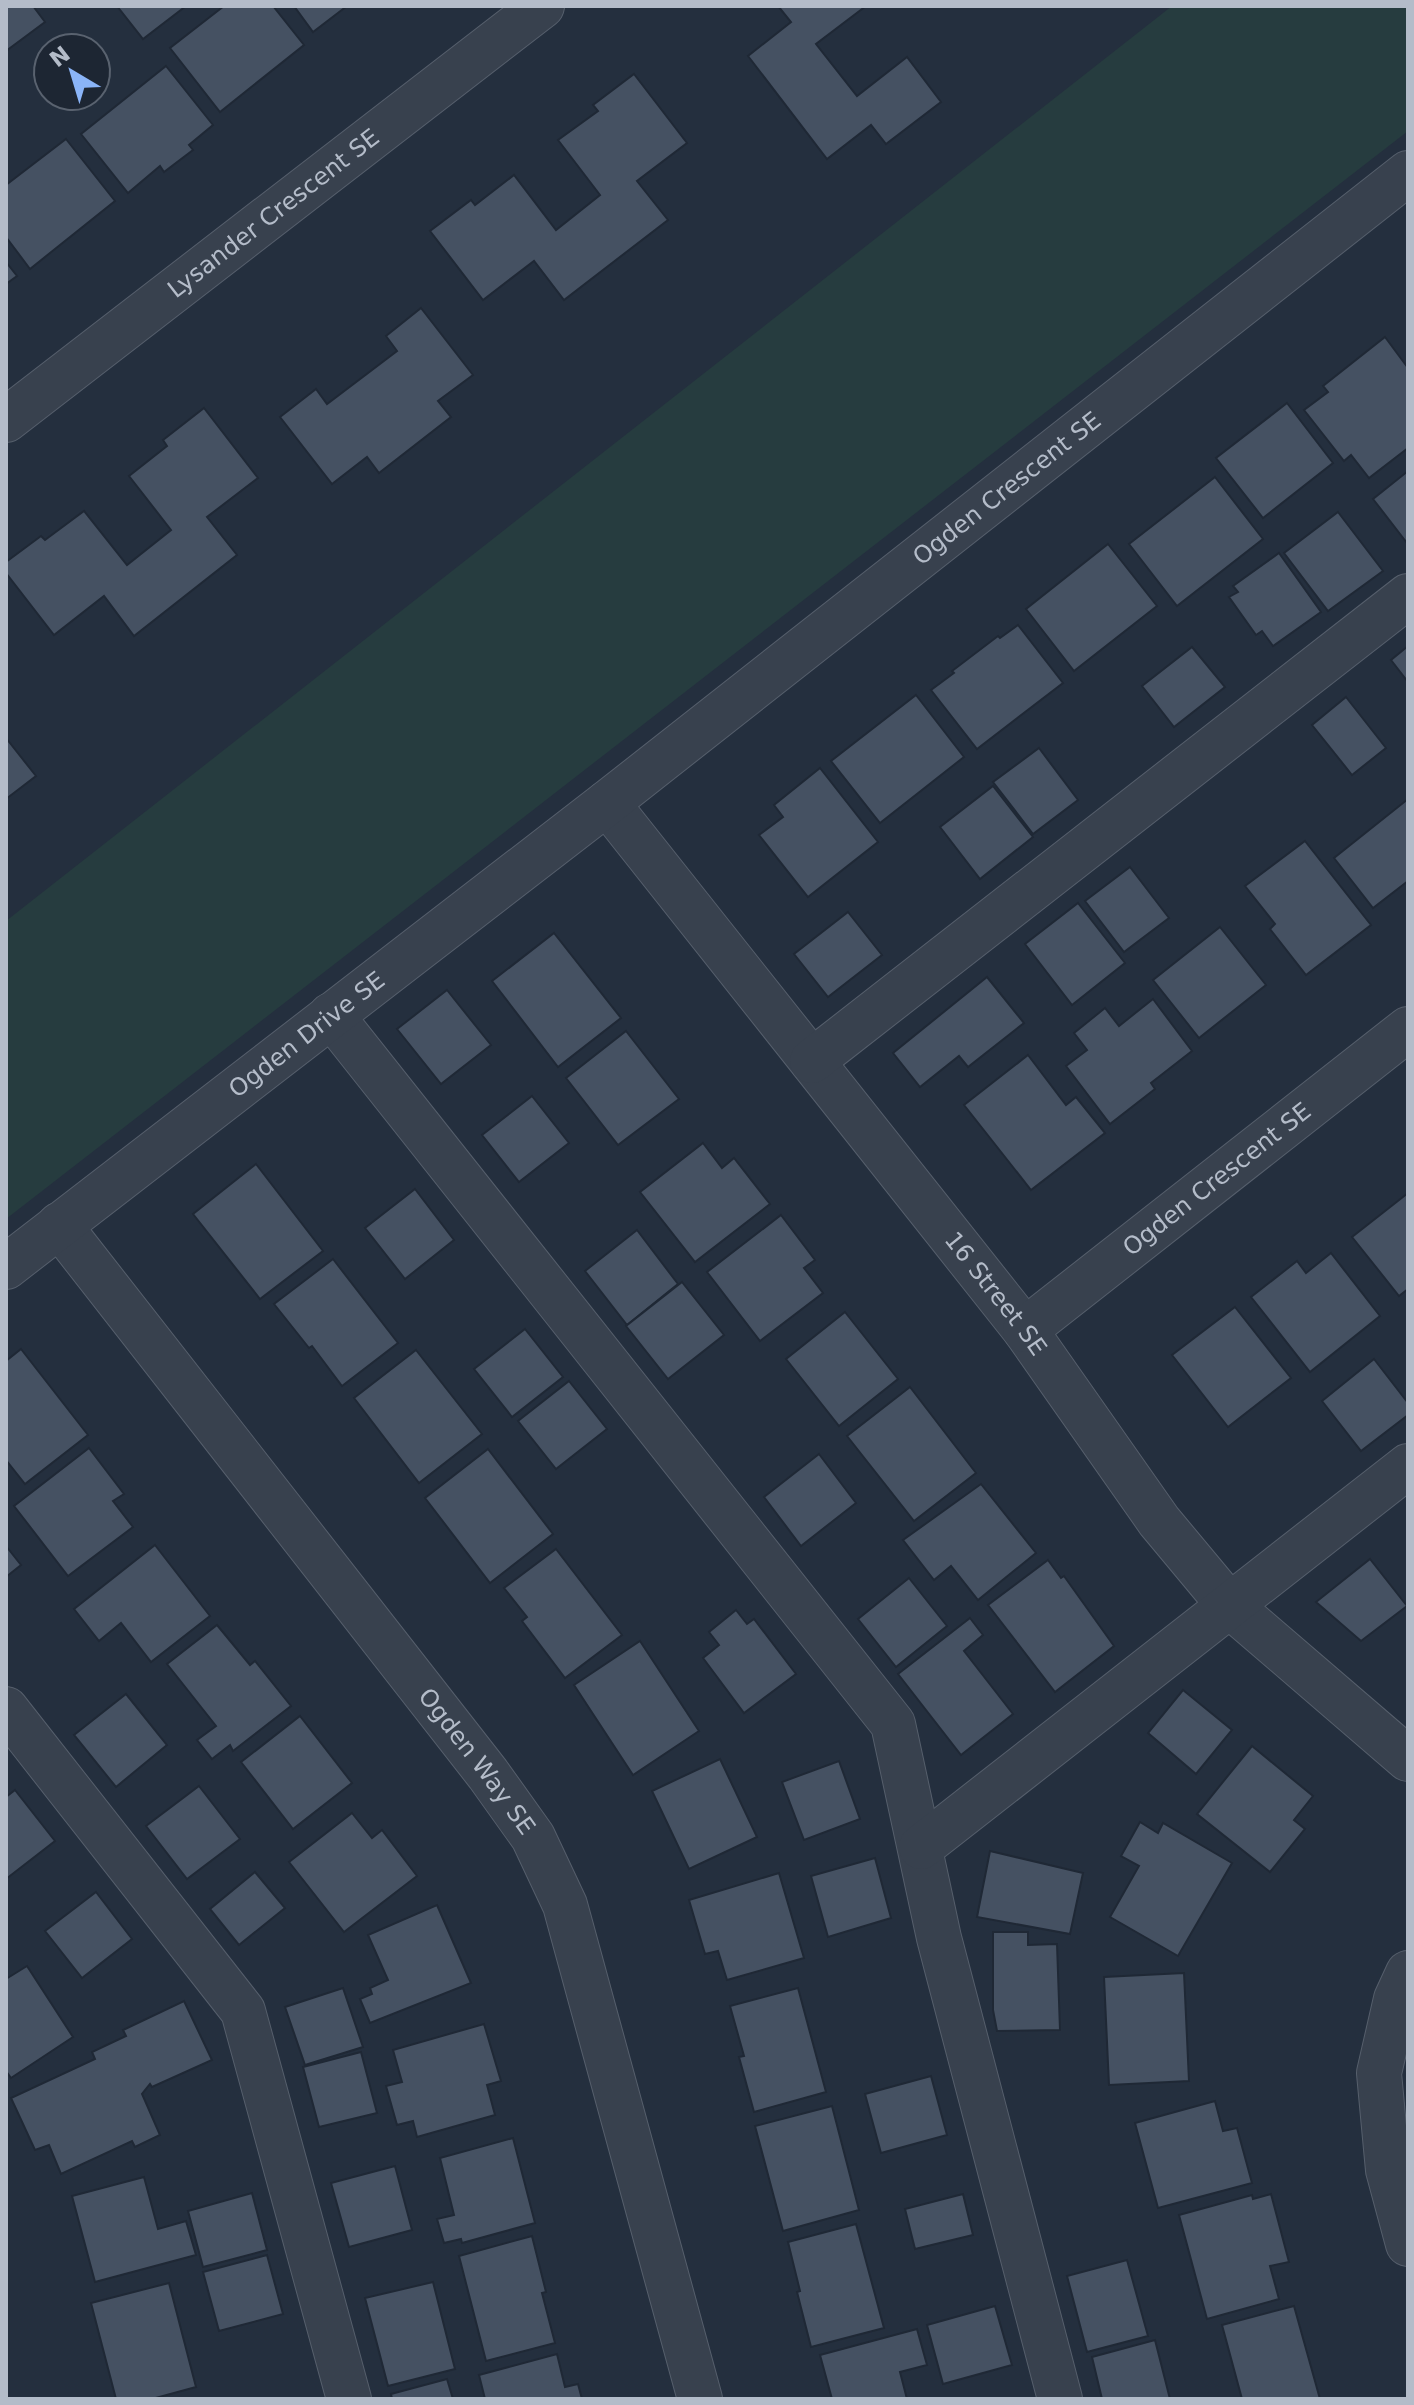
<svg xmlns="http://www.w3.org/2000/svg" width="1414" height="2405" viewBox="0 0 1414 2405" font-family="'DejaVu Sans',sans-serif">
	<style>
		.green { fill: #263c3f }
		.building { fill: #455162; stroke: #1f2835; stroke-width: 2 }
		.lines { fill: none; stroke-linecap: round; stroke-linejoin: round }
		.minor-casing { stroke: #565f6c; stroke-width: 46 }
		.minor { stroke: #38414e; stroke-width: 44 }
		.labels { text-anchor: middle; stroke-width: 7; stroke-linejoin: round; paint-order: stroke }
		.street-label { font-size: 24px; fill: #b4bcc9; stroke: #1d2633 }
	</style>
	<rect width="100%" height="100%" fill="#242f3e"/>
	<path class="green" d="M1172,6H1408V131L6,1219V921Z"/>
	<g class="building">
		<path d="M6,6H33L45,22L6,51Z"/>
		<path d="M117,6H186L143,39Z"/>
		<path d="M224,6H273L304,45L220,112L170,48Z"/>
		<path d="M294,6H347L313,32Z"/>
		<path d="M778,6H866L816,44L857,96L907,57L941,102L886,144L871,125L827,159L748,56L791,22Z"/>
		<path d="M166,66L213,125L189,145L193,150L164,172L160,166L128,193L81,134Z"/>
		<path d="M634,74L687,143L637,181L668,220L564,300L534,261L483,300L430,231L471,200L475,205L514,175L556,230L600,195L558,140L598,111L593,105Z"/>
		<path d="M66,139L115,201L30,269L6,237V185Z"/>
		<path d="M6,262L17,276L6,284Z"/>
		<path d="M421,308L473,375L438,401L451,417L379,473L367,457L332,484L280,417L316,389L327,404L397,351L386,336Z"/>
		<path d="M1385,337L1408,368V448L1369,478L1351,455L1344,461L1304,410L1328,392L1323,386Z"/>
		<path d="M1287,403L1333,463L1263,518L1216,458Z"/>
		<path d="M204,408L258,478L207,517L237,555L134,636L104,596L54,635L6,573V562L41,536L45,540L84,511L127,565L171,530L129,476L167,446L163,440Z"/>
		<path d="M1408,471V542L1407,543L1373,499Z"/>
		<path d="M1215,477L1263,539L1177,606L1129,544Z"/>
		<path d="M1338,512L1383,571L1328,611L1284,553Z"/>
		<path d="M1108,544L1157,606L1074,671L1026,609Z"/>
		<path d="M1279,553L1321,612L1273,646L1262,631L1256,635L1229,597L1238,592L1233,586Z"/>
		<path d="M1018,625L1063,683L977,749L931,690L954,673L952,671L998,636L1000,638Z"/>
		<path d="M1408,646V682L1391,660Z"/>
		<path d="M1192,647L1225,687L1174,727L1142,686Z"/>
		<path d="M916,695L964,757L880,823L831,761Z"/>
		<path d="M1346,697L1386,748L1352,775L1312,725Z"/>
		<path d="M6,738L36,776L6,799Z"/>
		<path d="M1039,748L1078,800L1033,834L993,782Z"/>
		<path d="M820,768L878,842L808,897L759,835L783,817L774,805Z"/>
		<path d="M993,786L1033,837L980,879L940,827Z"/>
		<path d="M1408,799V881L1373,908L1334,858Z"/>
		<path d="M1305,841L1371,925L1306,975L1270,929L1275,924L1245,886Z"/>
		<path d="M1130,867L1169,918L1124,952L1085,901Z"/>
		<path d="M1078,903L1125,963L1072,1005L1025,944Z"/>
		<path d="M848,912L882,955L828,997L794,954Z"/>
		<path d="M1220,927L1266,985L1199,1038L1153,980Z"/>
		<path d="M554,933L621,1018L558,1067L492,981Z"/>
		<path d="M987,977L1024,1023L968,1067L959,1056L920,1087L893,1053Z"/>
		<path d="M447,990L491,1045L441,1084L397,1029Z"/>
		<path d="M1153,999L1192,1051L1151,1083L1155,1089L1110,1124L1066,1066L1087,1050L1074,1033L1105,1008L1119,1026Z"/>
		<path d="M626,1031L679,1099L618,1145L566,1078Z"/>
		<path d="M1028,1055L1066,1105L1076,1097L1105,1133L1031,1190L964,1105Z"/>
		<path d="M532,1096L569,1143L519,1182L482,1135Z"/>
		<path d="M703,1143L722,1168L734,1158L770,1204L695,1262L640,1192Z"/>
		<path d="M256,1164L323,1251L260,1299L193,1214Z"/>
		<path d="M415,1189L454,1240L405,1279L365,1228Z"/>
		<path d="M1408,1193V1289L1399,1296L1352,1237Z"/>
		<path d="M781,1215L815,1260L804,1268L823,1293L760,1341L707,1272Z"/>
		<path d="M637,1230L678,1284L627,1325L585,1271Z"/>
		<path d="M1331,1253L1380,1316L1310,1372L1251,1297L1297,1261L1306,1273Z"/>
		<path d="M333,1259L398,1343L342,1386L312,1346L309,1348L274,1304Z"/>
		<path d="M682,1282L724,1335L668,1379L626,1326Z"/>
		<path d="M1235,1307L1291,1378L1228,1427L1172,1355Z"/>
		<path d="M845,1312L898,1379L839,1426L786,1359Z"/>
		<path d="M525,1329L563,1377L512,1417L474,1369Z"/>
		<path d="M21,1349L88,1435L25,1484L6,1460V1361Z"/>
		<path d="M416,1350L482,1434L419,1483L354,1398Z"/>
		<path d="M1374,1359L1408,1403V1415L1361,1451L1322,1401Z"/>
		<path d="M569,1381L607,1429L556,1469L518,1421Z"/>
		<path d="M910,1387L976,1473L914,1521L847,1436Z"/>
		<path d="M89,1448L124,1494L113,1501L133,1527L68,1576L14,1506Z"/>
		<path d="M488,1449L553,1534L490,1583L425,1498Z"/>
		<path d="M819,1454L856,1503L801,1546L764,1497Z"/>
		<path d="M981,1484L1036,1553L978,1600L951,1566L934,1580L903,1540Z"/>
		<path d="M155,1545L210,1616L151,1662L121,1623L99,1641L74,1609Z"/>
		<path d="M6,1546L21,1565L6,1577Z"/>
		<path d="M556,1549L622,1635L565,1678L522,1621L527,1617L504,1588Z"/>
		<path d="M1370,1559L1407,1606L1361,1641L1316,1602Z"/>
		<path d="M1048,1560L1061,1578L1064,1576L1114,1646L1055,1692L988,1605Z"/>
		<path d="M909,1578L947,1626L896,1667L858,1619Z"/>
		<path d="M736,1610L747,1624L754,1619L796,1674L744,1713L703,1658L719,1645L709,1632Z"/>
		<path d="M970,1618L983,1635L964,1651L1013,1714L961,1755L898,1674Z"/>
		<path d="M217,1625L250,1665L255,1661L291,1706L233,1751L230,1745L212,1759L197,1740L216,1726L167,1664Z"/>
		<path d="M640,1641L699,1731L633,1775L574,1685Z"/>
		<path d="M1183,1690L1232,1730L1196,1774L1148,1733Z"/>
		<path d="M126,1694L167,1745L116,1787L74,1735Z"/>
		<path d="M300,1716L352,1783L293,1829L241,1762Z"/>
		<path d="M1252,1746L1313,1796L1294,1820L1305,1829L1270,1872L1197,1814Z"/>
		<path d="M720,1759L757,1837L689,1869L652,1791Z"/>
		<path d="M839,1761L860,1819L804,1840L782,1782Z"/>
		<path d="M199,1786L240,1839L187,1879L146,1826Z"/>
		<path d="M15,1790L55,1841L6,1879V1797Z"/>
		<path d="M352,1813L372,1838L382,1830L417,1876L344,1932L289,1862Z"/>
		<path d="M1140,1822L1158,1833L1163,1823L1232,1863L1178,1956L1110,1917L1139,1866L1121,1856Z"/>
		<path d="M990,1851L1083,1873L1070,1934L977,1917Z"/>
		<path d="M875,1858L891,1918L828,1937L811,1876Z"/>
		<path d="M255,1872L285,1908L239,1945L210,1909Z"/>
		<path d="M779,1873L804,1958L727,1980L718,1951L705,1954L689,1900Z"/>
		<path d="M96,1892L132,1939L82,1978L45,1931Z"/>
		<path d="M437,1905L471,1983L370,2023L360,1999L372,1994L370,1988L388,1980L368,1935Z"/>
		<path d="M993,1932H1028V1945L1057,1944L1060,2030L997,2031L993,2010Z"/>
		<path d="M27,1966L73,2037L11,2078L6,2071V1979Z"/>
		<path d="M1184,1973L1189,2081L1109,2085L1104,1977Z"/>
		<path d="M343,1988L363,2047L305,2065L285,2007Z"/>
		<path d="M798,1988L826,2092L754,2112L739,2057L744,2056L730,2006Z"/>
		<path d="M184,2001L212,2060L152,2087L150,2084L142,2094L160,2135L135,2147L132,2141L61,2174L49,2145L35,2150L11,2098L95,2059L92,2052L126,2036L123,2030Z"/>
		<path d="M484,2024L501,2081L487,2085L495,2115L417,2137L413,2121L397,2125L386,2086L402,2082L393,2050Z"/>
		<path d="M361,2052L377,2113L319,2127L303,2067Z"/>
		<path d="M931,2076L947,2135L881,2153L865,2094Z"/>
		<path d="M1215,2101L1223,2131L1237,2128L1252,2183L1158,2208L1135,2123Z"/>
		<path d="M832,2106L859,2210L783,2231L755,2126Z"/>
		<path d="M513,2138L535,2223L462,2243L461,2239L444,2243L437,2219L454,2215L440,2158Z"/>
		<path d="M395,2166L412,2230L349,2247L331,2183Z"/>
		<path d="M144,2177L158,2229L186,2221L196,2255L95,2282L72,2196Z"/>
		<path d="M252,2193L267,2250L203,2267L188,2211Z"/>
		<path d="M963,2194L973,2235L915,2249L905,2209Z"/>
		<path d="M1271,2194L1289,2262L1270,2266L1279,2299L1207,2319L1179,2215L1252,2195L1253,2199Z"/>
		<path d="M856,2224L884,2328L811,2347L797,2292L800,2291L788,2242Z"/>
		<path d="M532,2236L546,2292L542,2293L555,2343L486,2361L459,2256Z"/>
		<path d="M267,2255L283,2314L219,2331L203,2272Z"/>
		<path d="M1127,2260L1148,2336L1087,2352L1067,2276Z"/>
		<path d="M433,2282L455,2369L388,2386L365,2298Z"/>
		<path d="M169,2283L196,2387L152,2399H116L91,2303Z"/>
		<path d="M995,2306L1012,2365L943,2384L927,2325Z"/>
		<path d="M1294,2306L1320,2399H1242L1222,2325Z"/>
		<path d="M917,2329L927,2365L900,2372L907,2399H832L820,2355Z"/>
		<path d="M1155,2340L1170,2399H1102L1092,2357Z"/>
		<path d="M557,2354L565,2387L578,2384L582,2399H485L479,2375Z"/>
		<path d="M447,2379L453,2399H392L391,2394Z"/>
	</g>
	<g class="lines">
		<defs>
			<g id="minor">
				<path id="s1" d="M6,420L542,6"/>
				<path id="s2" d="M607,803L1025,1330L1159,1521L1229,1605L1408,1759"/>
				<path d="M331,1015L893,1724L939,1938L1060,2399"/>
				<path d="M812,1061L1408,596"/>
				<path id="s3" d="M59,1225L488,1774L533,1837L565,1905L700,2399"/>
				<path id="s4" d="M6,1267L607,803L1408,173"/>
				<path id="s5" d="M1025,1330L1408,1029"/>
				<path d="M6,1709L243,2011L349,2399"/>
				<path d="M921,1847L1408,1466"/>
				<path d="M1408,1973L1396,1999L1379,2073L1388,2170L1408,2244"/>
			</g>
		</defs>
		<use href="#minor" class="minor-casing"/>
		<use href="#minor" class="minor"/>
	</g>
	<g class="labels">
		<g class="street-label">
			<text dy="8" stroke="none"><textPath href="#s1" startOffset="338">Lysander Crescent SE</textPath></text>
			<text dy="8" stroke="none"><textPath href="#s4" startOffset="1268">Ogden Crescent SE</textPath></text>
			<text dy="8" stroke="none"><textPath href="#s4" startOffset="380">Ogden Drive SE</textPath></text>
			<text dy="8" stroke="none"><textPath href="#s5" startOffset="244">Ogden Crescent SE</textPath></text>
			<text dy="8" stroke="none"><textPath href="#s2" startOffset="626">16 Street SE</textPath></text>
			<text dy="8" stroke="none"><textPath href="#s3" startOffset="680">Ogden Way SE</textPath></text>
		</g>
	</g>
	<rect width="1414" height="2405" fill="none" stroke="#b4bcc9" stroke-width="16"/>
	<g transform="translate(72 72) rotate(322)"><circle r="38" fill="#1d2633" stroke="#59626f" stroke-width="2"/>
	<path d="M0-6L14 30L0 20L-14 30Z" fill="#8ab4f8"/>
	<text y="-12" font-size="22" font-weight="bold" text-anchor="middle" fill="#b4bcc9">N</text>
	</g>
</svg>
